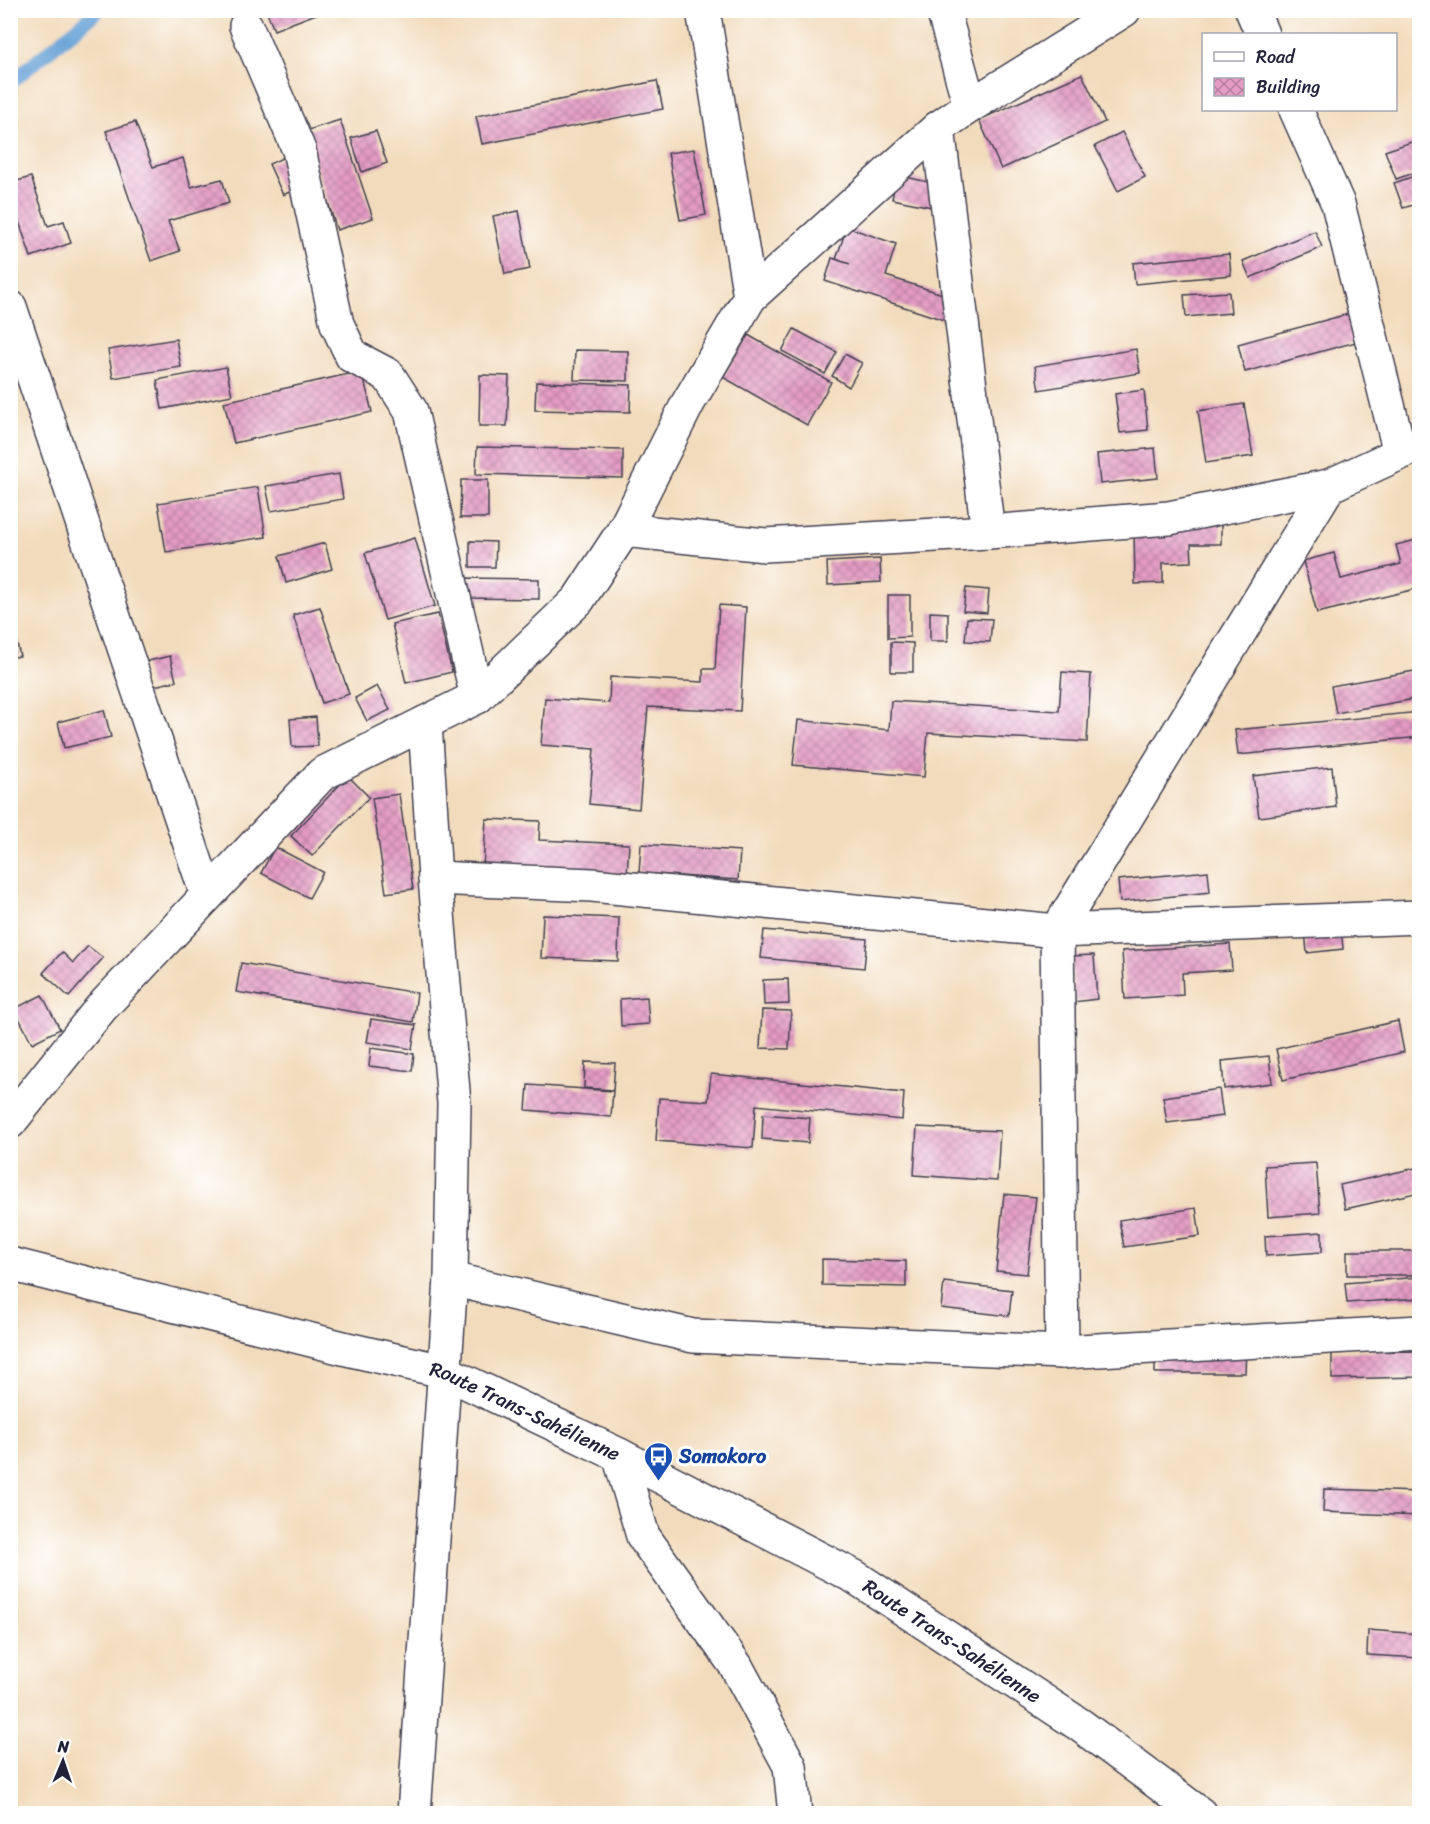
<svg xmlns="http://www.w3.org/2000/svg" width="1430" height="1824" viewBox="0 0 1430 1824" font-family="Sriracha,sans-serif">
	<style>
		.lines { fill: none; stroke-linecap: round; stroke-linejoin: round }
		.stream { stroke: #65a0d5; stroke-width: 14 }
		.building { fill: url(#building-cross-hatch) }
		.minor-casing { stroke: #413e4e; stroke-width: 36 }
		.highway-casing { stroke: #413e4e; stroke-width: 36 }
		.minor { stroke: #fff; stroke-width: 33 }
		.highway { stroke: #fff; stroke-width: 33 }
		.labels { text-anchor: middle; stroke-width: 6; stroke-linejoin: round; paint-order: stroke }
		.street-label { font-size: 20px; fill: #22223b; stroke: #fff }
		.transit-label { font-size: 20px; font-weight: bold; fill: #164399; stroke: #fff; text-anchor: start }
	</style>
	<defs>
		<pattern id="building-cross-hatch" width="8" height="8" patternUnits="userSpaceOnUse" patternTransform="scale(1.5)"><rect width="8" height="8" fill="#e49bc4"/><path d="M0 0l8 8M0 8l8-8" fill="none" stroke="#b87ea0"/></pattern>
	</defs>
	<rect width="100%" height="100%" fill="#fff"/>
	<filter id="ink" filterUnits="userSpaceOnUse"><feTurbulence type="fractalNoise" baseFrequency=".0167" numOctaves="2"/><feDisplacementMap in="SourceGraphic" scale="12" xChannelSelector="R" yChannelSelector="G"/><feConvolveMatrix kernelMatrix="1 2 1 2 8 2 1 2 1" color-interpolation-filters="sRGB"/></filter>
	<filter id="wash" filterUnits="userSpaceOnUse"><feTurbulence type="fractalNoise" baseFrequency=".008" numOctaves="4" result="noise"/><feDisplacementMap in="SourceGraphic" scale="24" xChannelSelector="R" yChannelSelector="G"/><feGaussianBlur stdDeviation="1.35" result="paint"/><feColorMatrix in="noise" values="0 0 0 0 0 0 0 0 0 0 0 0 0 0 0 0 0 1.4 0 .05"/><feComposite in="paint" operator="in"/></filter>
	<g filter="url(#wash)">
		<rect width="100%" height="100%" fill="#f2dbbc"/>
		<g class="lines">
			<path class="stream" d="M10,83L99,10"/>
		</g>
		<g id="blocks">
			<g class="building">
				<path d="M266,10H324V11L274,30Z"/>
				<path d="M1082,74L1105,122L1001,169L979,120Z"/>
				<path d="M657,81L663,109L482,144L476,116Z"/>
				<path d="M340,120L373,218L337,230L305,131Z"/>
				<path d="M135,122L153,167L183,158L191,187L222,179L229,203L168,221L180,251L151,261L106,131Z"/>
				<path d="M376,131L387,163L362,172L351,138Z"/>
				<path d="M1122,132L1145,177L1118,191L1095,146Z"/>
				<path d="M1420,139V171L1396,179L1385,151Z"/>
				<path d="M694,149L706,215L680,220L668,153Z"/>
				<path d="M291,154L305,185L283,195L269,164Z"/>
				<path d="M1420,174V203L1403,208L1394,183Z"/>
				<path d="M897,175L937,184L932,207L892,199Z"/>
				<path d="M31,177L48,226L64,221L71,243L31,257L10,195V183Z"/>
				<path d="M519,211L530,269L505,274L493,216Z"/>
				<path d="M847,227L896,244L886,276L952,297L944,320L825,281L832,258L850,264L836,259Z"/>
				<path d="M1315,231L1322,247L1250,278L1243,261Z"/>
				<path d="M1229,254L1231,275L1135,284L1133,263Z"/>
				<path d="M1229,292L1231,313L1186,317L1184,295Z"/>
				<path d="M1348,314L1356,342L1245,372L1238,344Z"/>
				<path d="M794,329L837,352L825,374L782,351Z"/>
				<path d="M748,335L831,382L807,425L723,377Z"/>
				<path d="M176,339L181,367L113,378L108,350Z"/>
				<path d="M1136,349L1140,373L1039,390L1035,366Z"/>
				<path d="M575,350L628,351V381L574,380Z"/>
				<path d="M845,354L862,363L849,387L832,376Z"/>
				<path d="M226,367L232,395L162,409L157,380Z"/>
				<path d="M362,371L372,412L234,443L224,402Z"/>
				<path d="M480,375L509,376L507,426H479Z"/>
				<path d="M536,382L631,385L630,412L535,410Z"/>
				<path d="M1144,390L1148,430L1120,433L1115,394Z"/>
				<path d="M1244,404L1253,456L1206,463L1198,411Z"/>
				<path d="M477,447L623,450V478L476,474Z"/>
				<path d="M1155,448L1158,478L1100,484L1097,454Z"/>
				<path d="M339,474L343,499L271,511L266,486Z"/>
				<path d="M461,480H488V518H460Z"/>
				<path d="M258,487L266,537L166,552L158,503Z"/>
				<path d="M1221,519V544H1191L1192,562L1163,563V583L1135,584L1134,529Z"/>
				<path d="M415,538L435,606L385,620L365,553Z"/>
				<path d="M1420,539V588L1317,613L1303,561L1334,553L1341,579L1401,564L1396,545Z"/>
				<path d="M470,541L496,542L495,567H470Z"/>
				<path d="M325,543L332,569L286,583L279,556Z"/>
				<path d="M880,559L881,582L828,585L827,562Z"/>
				<path d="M466,578L539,579V599L465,598Z"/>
				<path d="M966,588L989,590L987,613L963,611Z"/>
				<path d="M888,595H910V637L888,638Z"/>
				<path d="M719,605L746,607L740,711L648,707L639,809L589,804L594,749L541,745L545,698L609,703L610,677L703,682V669H715Z"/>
				<path d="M320,607L349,694L322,703L293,615Z"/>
				<path d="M930,612L948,613V641H930Z"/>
				<path d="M438,614L452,672L406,683L392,624Z"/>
				<path d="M967,618L992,619L990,642L965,641Z"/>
				<path d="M13,627L20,656L10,658V628Z"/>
				<path d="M891,642L913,643V672H891Z"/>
				<path d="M170,656L176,681L150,687L144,662Z"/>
				<path d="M1420,670V698L1336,713L1331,686Z"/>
				<path d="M1062,672L1091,674L1087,742L928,733L924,777L793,765L798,720L889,730L891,701L1059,711Z"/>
				<path d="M377,686L390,710L367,721L355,698Z"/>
				<path d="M104,710L111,737L64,748L58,722Z"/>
				<path d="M1420,712V737L1238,755L1235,730Z"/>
				<path d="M316,717L318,746L292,747L290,719Z"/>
				<path d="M1332,767L1336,807L1259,817L1253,776Z"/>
				<path d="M348,776L369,797L312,856L291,836Z"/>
				<path d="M399,794L413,889L386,893L372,798Z"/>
				<path d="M486,819L540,821L539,840L629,844L627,875L483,868Z"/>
				<path d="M641,844L740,851L738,880L639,873Z"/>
				<path d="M275,847L323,872L309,898L261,873Z"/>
				<path d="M1208,871L1210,892L1120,902L1118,880Z"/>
				<path d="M543,915L619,918L618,961L541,958Z"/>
				<path d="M1341,926L1343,949L1307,953L1305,930Z"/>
				<path d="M764,930L867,939L864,968L761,958Z"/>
				<path d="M1230,944L1232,970L1182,973L1183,995L1125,999L1122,951Z"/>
				<path d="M88,946L103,958L69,997L43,973L62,952L73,963Z"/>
				<path d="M1094,955L1097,999L1074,1002L1071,956Z"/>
				<path d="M241,963L417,993L413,1022L236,992Z"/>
				<path d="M788,979L789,1004L764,1005L763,980Z"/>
				<path d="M42,995L60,1029L32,1043L14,1009Z"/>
				<path d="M647,997L649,1024L621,1026L620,999Z"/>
				<path d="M762,1010L791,1011L789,1049L760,1048Z"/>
				<path d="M371,1019L416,1025L412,1049L367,1042Z"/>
				<path d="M1398,1021L1404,1052L1283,1080L1276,1049Z"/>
				<path d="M371,1048L414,1054L412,1071L369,1066Z"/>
				<path d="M1269,1056L1272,1083L1224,1089L1222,1061Z"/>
				<path d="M585,1062L615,1063L613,1090L584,1088Z"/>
				<path d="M711,1074L904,1093L902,1120L756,1105L753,1148L656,1141L659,1098L708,1101Z"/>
				<path d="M528,1085L613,1091L611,1117L526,1110Z"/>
				<path d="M1219,1089L1223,1116L1167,1123L1163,1097Z"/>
				<path d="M763,1114L810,1118L808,1143L762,1139Z"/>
				<path d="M917,1127L1000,1131L997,1181L914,1175Z"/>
				<path d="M1316,1163L1320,1213L1268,1217L1265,1166Z"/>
				<path d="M1420,1167V1192L1345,1209L1340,1185Z"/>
				<path d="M1004,1194L1036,1197L1027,1274L996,1271Z"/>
				<path d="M1196,1208L1200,1236L1124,1247L1119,1220Z"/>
				<path d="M1322,1232V1252L1266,1256L1265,1236Z"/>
				<rect x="1347" y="1251" width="71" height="24"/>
				<path d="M822,1259L906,1261V1287L822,1285Z"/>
				<path d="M1420,1277V1298L1347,1303L1345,1283Z"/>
				<path d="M944,1282L1012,1290L1009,1316L941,1308Z"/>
				<path d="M1155,1347L1246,1348L1245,1373H1155Z"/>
				<path d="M1420,1351V1377L1332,1379V1352Z"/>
				<path d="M1324,1489L1420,1492V1516L1323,1512Z"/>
				<path d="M1368,1630L1420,1634V1658L1367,1655Z"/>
			</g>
		</g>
	</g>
	<g filter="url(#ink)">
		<use href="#blocks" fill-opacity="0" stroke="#413e4e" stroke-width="1.5"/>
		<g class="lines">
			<defs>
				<g id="minor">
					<path d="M703,10L750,297"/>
					<path d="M943,10L970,106"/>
					<path d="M1252,10L1262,34"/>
					<path d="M246,26L299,150L337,324L352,356L388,375L411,411L477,697"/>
					<path d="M1296,110L1338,204L1400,453"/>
					<path d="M938,128L988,532"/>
					<path d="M10,307L207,895"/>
					<path d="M624,530L765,545L988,532L1169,518L1329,486L1420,444"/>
					<path d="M435,878L592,885L1057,931L1420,917"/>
					<path d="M10,1122L101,1008L322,774L477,697L578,600L624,530L688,403L750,297L938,128L970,106L1124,10"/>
					<path d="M451,1279L693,1336L1062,1352L1420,1332"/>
					<path d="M1062,1352L1057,931L1329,486"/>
					<path d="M619,1455L643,1536L736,1666L790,1766L795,1814"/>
					<path d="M414,1814L451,1279L454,1103L435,878L425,723"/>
				</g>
				<g id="highway">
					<path id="s1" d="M10,1264L347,1349L443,1371L619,1455L855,1577L1080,1725L1200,1814"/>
				</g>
			</defs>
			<use href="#minor" class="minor-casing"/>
			<use href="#highway" class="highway-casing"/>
			<use href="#minor" class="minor"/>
			<use href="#highway" class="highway"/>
		</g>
	</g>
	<defs>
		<symbol id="bus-pin" viewBox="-11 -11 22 30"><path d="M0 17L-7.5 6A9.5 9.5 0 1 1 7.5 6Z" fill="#1a4fb4" stroke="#fff"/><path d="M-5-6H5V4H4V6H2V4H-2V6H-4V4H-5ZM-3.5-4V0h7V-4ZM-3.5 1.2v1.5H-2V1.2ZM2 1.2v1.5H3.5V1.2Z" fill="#fff"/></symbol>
	</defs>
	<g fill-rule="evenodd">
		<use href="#bus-pin" x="642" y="1440" width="33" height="45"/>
	</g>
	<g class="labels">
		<g class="street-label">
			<text dy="7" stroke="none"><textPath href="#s1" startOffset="537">Route Trans-Sahélienne</textPath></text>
			<text dy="7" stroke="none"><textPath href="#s1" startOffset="1023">Route Trans-Sahélienne</textPath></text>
		</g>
		<g class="transit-label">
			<text x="679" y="1463">Somokoro</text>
		</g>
	</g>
	<rect width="1430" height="1824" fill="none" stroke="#fff" stroke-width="36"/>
	<rect x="1202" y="33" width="195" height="78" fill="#ffffff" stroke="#a7a7b1" stroke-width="1.5"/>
	<rect x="1214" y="52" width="30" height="9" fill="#ffffff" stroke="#a7a7b1" stroke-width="1.5"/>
	<text x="1256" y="63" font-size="18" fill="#22223b">Road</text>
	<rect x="1214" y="78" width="30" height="18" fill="url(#building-cross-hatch)" stroke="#a7a7b1" stroke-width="1.5"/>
	<text x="1256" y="93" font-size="18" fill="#22223b">Building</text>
	<g transform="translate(63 1761) rotate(2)" stroke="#ffffff" stroke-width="4.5" paint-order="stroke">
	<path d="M0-4.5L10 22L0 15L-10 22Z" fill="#22223b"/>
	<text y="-9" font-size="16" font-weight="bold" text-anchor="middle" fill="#22223b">N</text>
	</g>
</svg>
